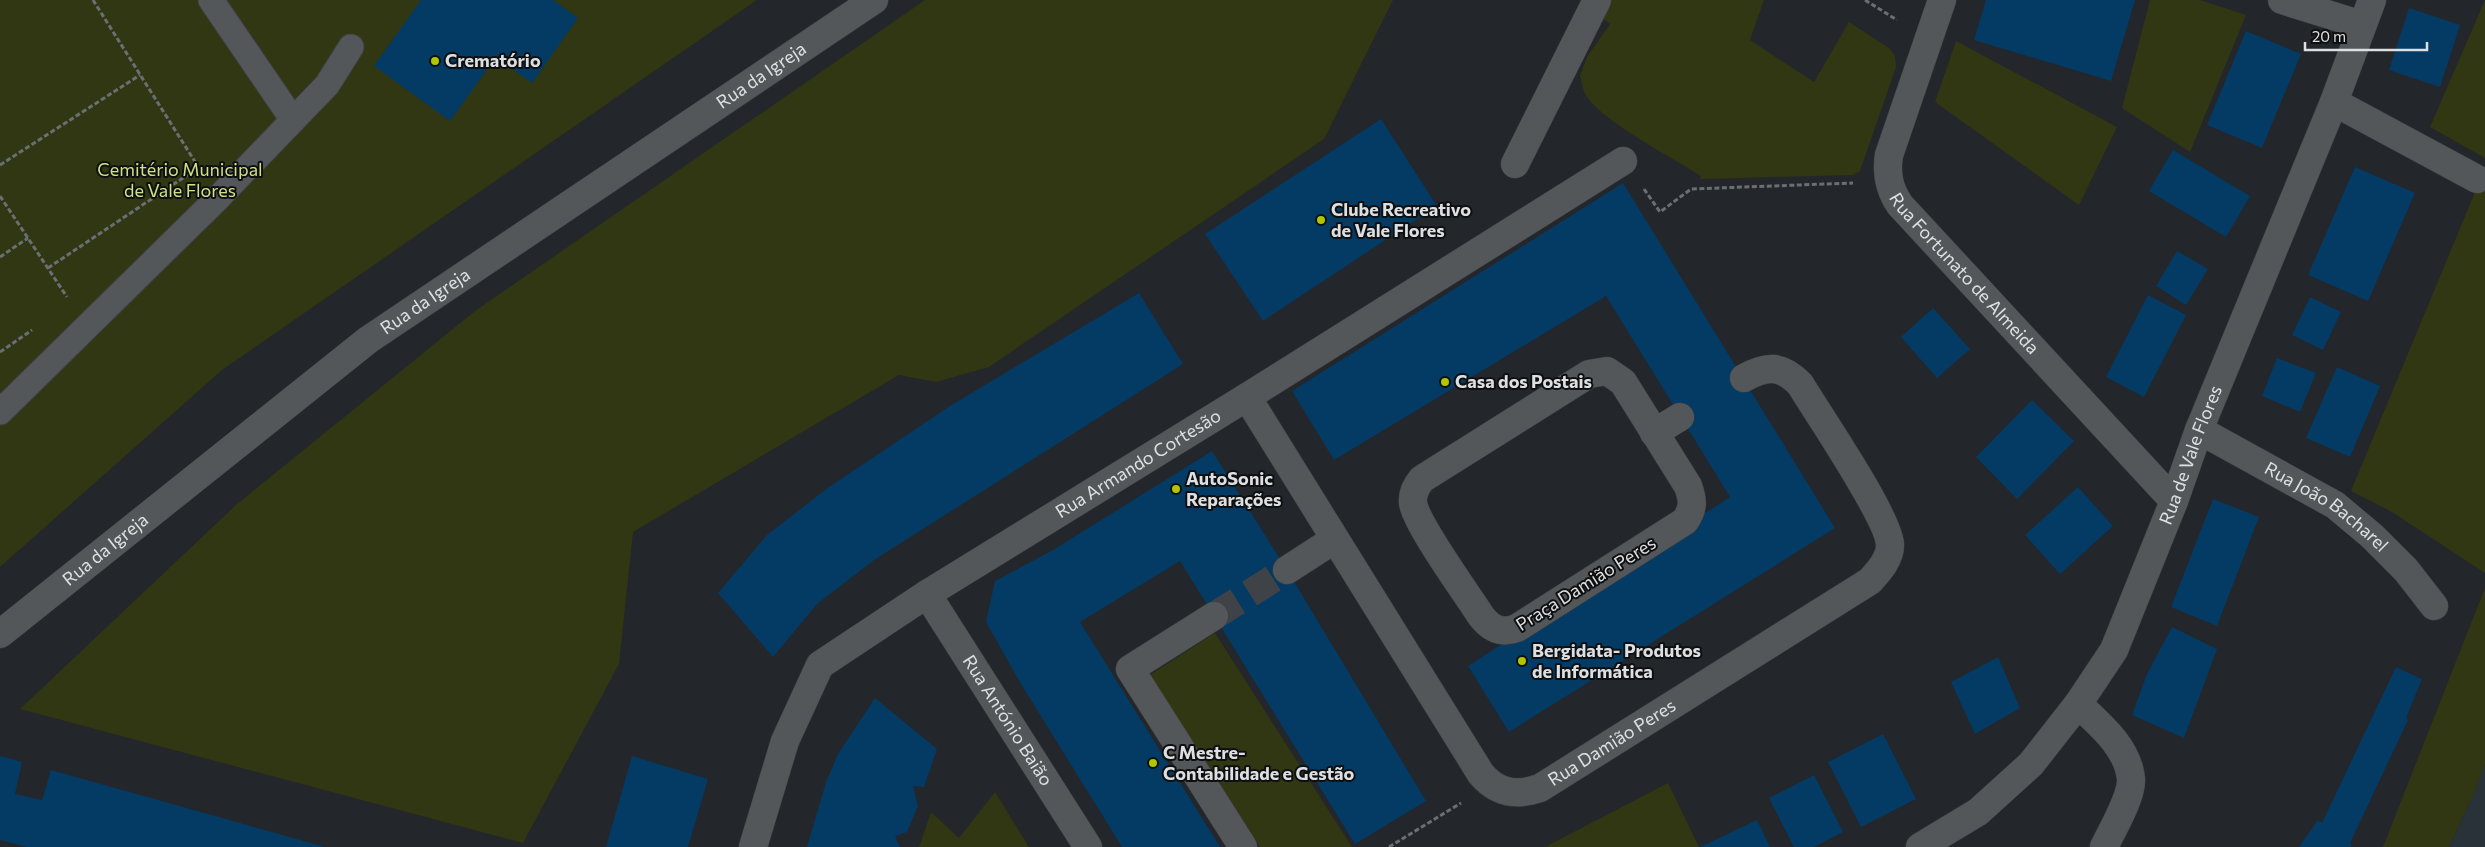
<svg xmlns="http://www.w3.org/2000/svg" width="2485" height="847" viewBox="0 0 2485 847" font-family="Commissioner,sans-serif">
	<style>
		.built { fill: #2a3239 }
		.green { fill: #313712 }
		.building { fill: #043b64 }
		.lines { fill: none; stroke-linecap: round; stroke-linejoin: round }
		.street-tunnel { stroke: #3f4246; stroke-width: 28; stroke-dasharray: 28 14; stroke-linecap: butt }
		.lane-casing { stroke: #3e4144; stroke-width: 27 }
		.street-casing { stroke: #3e4144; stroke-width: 29 }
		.secondary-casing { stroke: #3e4144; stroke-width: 29 }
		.path { stroke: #6b6e72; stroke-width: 3; stroke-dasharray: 5 2.5; stroke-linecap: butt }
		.lane { stroke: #53575a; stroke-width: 25 }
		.street { stroke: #53575a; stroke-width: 28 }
		.secondary { stroke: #53575a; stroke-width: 28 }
		.poi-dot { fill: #b1c500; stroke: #0e0f11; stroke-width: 2 }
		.labels { text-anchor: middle; stroke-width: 4; stroke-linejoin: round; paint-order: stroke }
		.poi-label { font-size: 18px; font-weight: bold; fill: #dde0e2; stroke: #0e0f11; text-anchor: start }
		.street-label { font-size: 18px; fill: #dde0e2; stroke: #0e0f11 }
		.park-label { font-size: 18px; fill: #d0e083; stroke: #0e0f11 }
	</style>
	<rect width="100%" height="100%" fill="#23262a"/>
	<path class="built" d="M2485,764V847H2449L2475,791Z"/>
	<g class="green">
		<path d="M0,0H757L222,370L0,567Z"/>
		<path d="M925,0H1393L1324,139L989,367L936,382L899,375L633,532L619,664L523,843L20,709L237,504L475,311Z"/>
		<path d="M1607,0H1764L1750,40L1814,82L1849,22L1889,48L1895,56L1896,67L1860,171L1853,175L1700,179L1701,176C1673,158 1605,123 1587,97C1583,92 1582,83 1580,76L1587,57L1610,24L1601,17Z"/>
		<path d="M2150,0H2200L2246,15L2190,152L2122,108Z"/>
		<path d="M2485,0V158L2430,127Z"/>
		<path d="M1956,41L2117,127L2079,205L1935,102Z"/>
		<path d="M2485,168V573L2392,512L2351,491Z"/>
		<path d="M2485,588V764L2475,791L2449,847H2383Z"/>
		<path d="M1215,633L1352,847H1260L1150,675Z"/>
		<path d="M1668,783L1699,847H1545Z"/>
		<path d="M995,792L1029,847H919L931,812L959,838Z"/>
	</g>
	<g class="building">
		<path d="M421,0H553L578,18L532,83L496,57L450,121L374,66Z"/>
		<path d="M1986,0H2135L2111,81L1974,40Z"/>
		<path d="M2409,8L2460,25L2440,87L2389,70Z"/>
		<path d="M2246,31L2301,54L2262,148L2207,125Z"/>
		<path d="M1381,119L1437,206L1263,321L1205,234Z"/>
		<path d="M2173,150L2250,196L2226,237L2149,191Z"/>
		<path d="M2355,167L2415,193L2368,301L2308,275Z"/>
		<path d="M1623,183L1835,528L1509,732L1468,666L1730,497L1606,296L1334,460L1292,391Z"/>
		<path d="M2177,251L2208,269L2186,305L2156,286Z"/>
		<path d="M1139,293L1183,364L874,560L817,604L773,657L718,593L767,535L829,487L950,406Z"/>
		<path d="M2148,295L2186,315L2144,397L2106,377Z"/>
		<path d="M2310,297L2341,312L2323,350L2292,335Z"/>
		<path d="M1933,308L1970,349L1937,378L1901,337Z"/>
		<path d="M2277,358L2316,373L2300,412L2262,396Z"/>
		<path d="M2337,367L2380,386L2350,457L2306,438Z"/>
		<path d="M2032,400L2074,441L2017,499L1976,457Z"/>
		<path d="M1212,451L1287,570L1426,801L1355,844L1180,561L1080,622L1220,847H1122L1021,684L986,622L995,581L1053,550Z"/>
		<path d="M2078,487L2113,526L2060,574L2025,535Z"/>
		<path d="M2213,499L2259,517L2217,626L2171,607Z"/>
		<path d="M2172,627L2217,649L2184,738L2132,715L2147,674Z"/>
		<path d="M1998,657L2020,708L1975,734L1951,682Z"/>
		<path d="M2396,667L2422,679L2406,718L2408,720L2350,843L2352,845L2350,847H2299L2318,820L2322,823Z"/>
		<path d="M875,698L937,749L924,787L913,786L918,806L907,832L895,836L900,847H807L826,782L838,754Z"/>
		<path d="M1883,734L1916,799L1861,827L1828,762Z"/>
		<path d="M0,756L22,762L15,794L42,800L51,770L325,847H27L0,840Z"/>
		<path d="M632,756L708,779L688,847H606Z"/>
		<path d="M1814,775L1843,832L1814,847H1794L1769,798Z"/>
		<path d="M1757,820L1770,847H1700Z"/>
	</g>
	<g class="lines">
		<path class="street-tunnel" d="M1214,616L1287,570"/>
		<defs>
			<g id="lane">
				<path d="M211,0L293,120"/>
				<path d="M0,412L218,198L327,85L351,47"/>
			</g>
			<g id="street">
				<path id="s1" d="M1942,0L1889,155C1886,174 1889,189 1900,205L2174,501"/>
				<path d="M2282,0L2362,25"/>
				<path d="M2334,102L2477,179"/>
				<path d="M1515,164L1597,0"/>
				<path d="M1607,371L1623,382L1688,486C1693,500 1694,508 1685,521L1517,628C1501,634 1491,629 1481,616C1467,594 1416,524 1413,503C1412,493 1416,486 1422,479L1589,374Z"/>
				<path id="s2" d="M1247,397L1481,774C1498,794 1517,796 1540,788L1870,581C1879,571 1890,559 1890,545C1889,517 1818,414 1800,384C1781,365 1767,365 1744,378"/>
				<path id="s3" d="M2199,430L2335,505L2372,536L2406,570L2434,606"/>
				<path d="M1654,433L1680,417"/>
				<path d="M1287,570L1335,539"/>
				<path id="s4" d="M927,594L1088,847"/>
				<path d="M1214,616L1130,669L1243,847"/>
				<path id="s5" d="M0,634L368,340L874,0"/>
				<path d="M2078,704C2099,724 2128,747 2131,779C2132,797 2112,830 2104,847"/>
				<path id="s6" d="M753,847L785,741L820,665L927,594L1247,397L1623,161"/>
			</g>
			<g id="secondary">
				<path id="s7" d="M1920,847L1978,812L2031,764L2078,704L2114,650L2174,501L2199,430L2334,102L2372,0"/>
			</g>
		</defs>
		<use href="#lane" class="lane-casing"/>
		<use href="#street" class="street-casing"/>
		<use href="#secondary" class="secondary-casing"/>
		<g class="path">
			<path d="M93,0L199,168"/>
			<path d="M1865,0L1897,20"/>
			<path d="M0,165L140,75"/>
			<path d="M1644,189L1660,212L1691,189L1853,183"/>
			<path d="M0,196L67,297"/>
			<path d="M0,257L28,238"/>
			<path d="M48,268L195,170"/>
			<path d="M0,352L32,330"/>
			<path d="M1389,847L1461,803"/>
		</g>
		<use href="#lane" class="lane"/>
		<use href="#street" class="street"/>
		<use href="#secondary" class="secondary"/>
	</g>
	<g class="poi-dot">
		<circle cx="435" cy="61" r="5"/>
		<circle cx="1321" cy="220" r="5"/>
		<circle cx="1445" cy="382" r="5"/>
		<circle cx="1176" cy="489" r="5"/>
		<circle cx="1522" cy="661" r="5"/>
		<circle cx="1153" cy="763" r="5"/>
	</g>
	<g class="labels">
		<g class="poi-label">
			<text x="445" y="67">Crematório</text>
			<text x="1331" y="216">Clube Recreativo<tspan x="1331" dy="21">de Vale Flores</tspan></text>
			<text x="1455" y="388">Casa dos Postais</text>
			<text x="1186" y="485">AutoSonic<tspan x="1186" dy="21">Reparações</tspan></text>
			<text x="1532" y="657">Bergidata- Produtos<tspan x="1532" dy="21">de Informática</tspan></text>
			<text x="1163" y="759">C Mestre-<tspan x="1163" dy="21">Contabilidade e Gestão</tspan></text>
		</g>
		<g class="street-label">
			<text dy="6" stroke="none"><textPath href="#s5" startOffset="945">Rua da Igreja</textPath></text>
			<text dy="6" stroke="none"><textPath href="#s1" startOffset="310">Rua Fortunato de Almeida</textPath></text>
			<text dy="6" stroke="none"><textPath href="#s5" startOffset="540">Rua da Igreja</textPath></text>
			<text dy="6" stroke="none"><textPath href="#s7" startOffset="490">Rua de Vale Flores</textPath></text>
			<text dy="6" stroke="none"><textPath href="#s6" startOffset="571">Rua Armando Cortesão</textPath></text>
			<text dy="6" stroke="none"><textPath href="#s3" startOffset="149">Rua João Bacharel</textPath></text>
			<text dy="6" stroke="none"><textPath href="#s5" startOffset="135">Rua da Igreja</textPath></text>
			<text transform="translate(1586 584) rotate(-32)" y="6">Praça Damião Peres</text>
			<text dy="6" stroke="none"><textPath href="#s4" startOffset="150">Rua António Baião</textPath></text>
			<text dy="6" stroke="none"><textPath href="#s2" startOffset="594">Rua Damião Peres</textPath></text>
		</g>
		<g class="park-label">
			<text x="180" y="176">Cemitério Municipal<tspan x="180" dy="21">de Vale Flores</tspan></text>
		</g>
	</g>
	<path d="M2305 42v8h122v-8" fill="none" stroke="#dde0e2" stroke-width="2.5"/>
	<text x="2312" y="42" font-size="15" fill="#dde0e2" stroke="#0e0f11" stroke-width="4" paint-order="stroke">20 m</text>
</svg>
